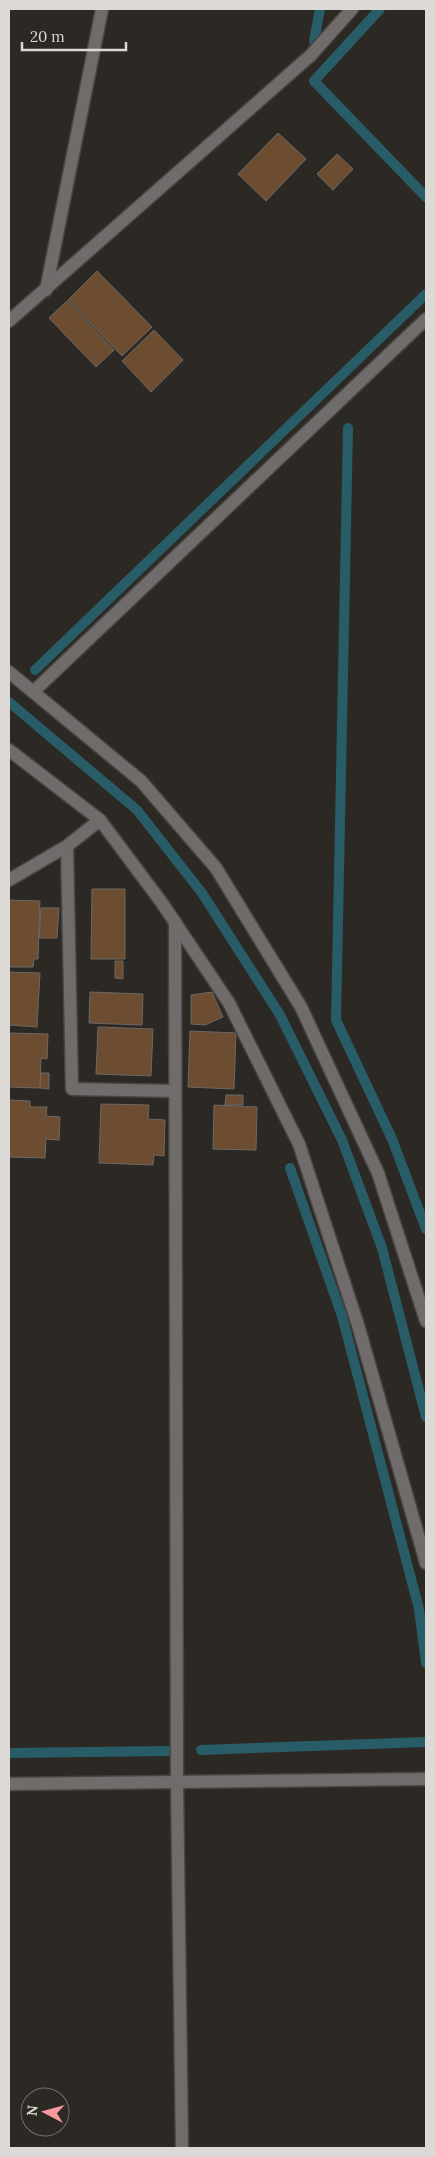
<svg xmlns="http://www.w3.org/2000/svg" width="435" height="2157" viewBox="0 0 435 2157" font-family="Lora,serif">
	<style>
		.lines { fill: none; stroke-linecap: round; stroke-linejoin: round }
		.stream { stroke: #285c67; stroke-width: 10 }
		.building { fill: #6c4d32; stroke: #6d6864 }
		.minor-casing { stroke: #484440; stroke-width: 15 }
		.minor { stroke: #706c6c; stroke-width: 12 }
	</style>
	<rect width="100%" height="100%" fill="#2c2824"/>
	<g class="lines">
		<g class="stream">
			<path d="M380,9L314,81L426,197"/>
			<path d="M314,41L320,9"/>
			<path d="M348,428L336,1020L392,1139L426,1229"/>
			<path d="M35,670L426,294"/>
			<path d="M9,702L137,810L202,893L280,1015L342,1140L382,1248L426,1417"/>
			<path d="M290,1168L342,1316L419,1609L426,1663"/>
			<path d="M201,1750L426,1742"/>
			<path d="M9,1753L168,1751"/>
		</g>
	</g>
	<g class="building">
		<path d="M278,133L306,159L266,201L238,174Z"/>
		<path d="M337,154L353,169L333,190L317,174Z"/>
		<path d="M97,271L152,327L122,356L68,300Z"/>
		<path d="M67,301L114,350L96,367L49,318Z"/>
		<path d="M154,330L183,360L151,392L122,361Z"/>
		<path d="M92,889H125V959H91Z"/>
		<path d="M9,900L40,901L38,959H34L33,967H9Z"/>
		<path d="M41,908H59L57,938H39Z"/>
		<path d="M115,961H123V979L115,978Z"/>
		<path d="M9,972L40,973L37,1027L9,1025Z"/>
		<path d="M90,992L143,994L142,1025L89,1023Z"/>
		<path d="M212,992L223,1017L205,1025L191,1024V995Z"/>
		<path d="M98,1027L153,1029L151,1076L96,1074Z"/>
		<path d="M190,1031L236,1033L234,1089L188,1087Z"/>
		<path d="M9,1033L48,1034L47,1059L41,1058L40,1088L9,1087Z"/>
		<path d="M41,1073H49V1089L40,1088Z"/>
		<path d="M226,1095H243V1105H225Z"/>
		<path d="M9,1100L30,1101V1107H47L46,1116L60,1117L59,1140L46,1139L45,1158L9,1157Z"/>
		<path d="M101,1104L149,1105L148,1119L165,1120L164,1156L154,1155L153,1165L99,1163Z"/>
		<path d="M214,1105L257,1107L256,1150L213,1149Z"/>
	</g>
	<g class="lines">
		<defs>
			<g id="minor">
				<path d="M46,290L102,9"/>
				<path d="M9,321L311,55L352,9"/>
				<path d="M9,672L141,781L216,868L301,1007L378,1173L426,1321"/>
				<path d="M33,692L426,319"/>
				<path d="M9,750L100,820L162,903L229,1003L299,1144L358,1325L426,1563"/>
				<path d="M67,846L72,1089L175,1091"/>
				<path d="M9,880L67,846L100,820"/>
				<path d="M175,922L177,1782L182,2148"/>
				<path d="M9,1784L426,1779"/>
			</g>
		</defs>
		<use href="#minor" class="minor-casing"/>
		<use href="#minor" class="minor"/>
	</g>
	<rect width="435" height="2157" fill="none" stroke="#dcd9d6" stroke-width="20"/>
	<g transform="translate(45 2112) rotate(276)"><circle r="24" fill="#2c2824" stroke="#726f6b"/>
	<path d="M0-4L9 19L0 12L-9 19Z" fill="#f59b9e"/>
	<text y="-8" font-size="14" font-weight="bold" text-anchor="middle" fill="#dcd9d6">N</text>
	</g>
	<path d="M22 42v8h104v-8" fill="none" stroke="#dcd9d6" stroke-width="2.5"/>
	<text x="30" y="42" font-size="15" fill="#dcd9d6" stroke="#2c2824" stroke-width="4" paint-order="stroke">20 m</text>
</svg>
